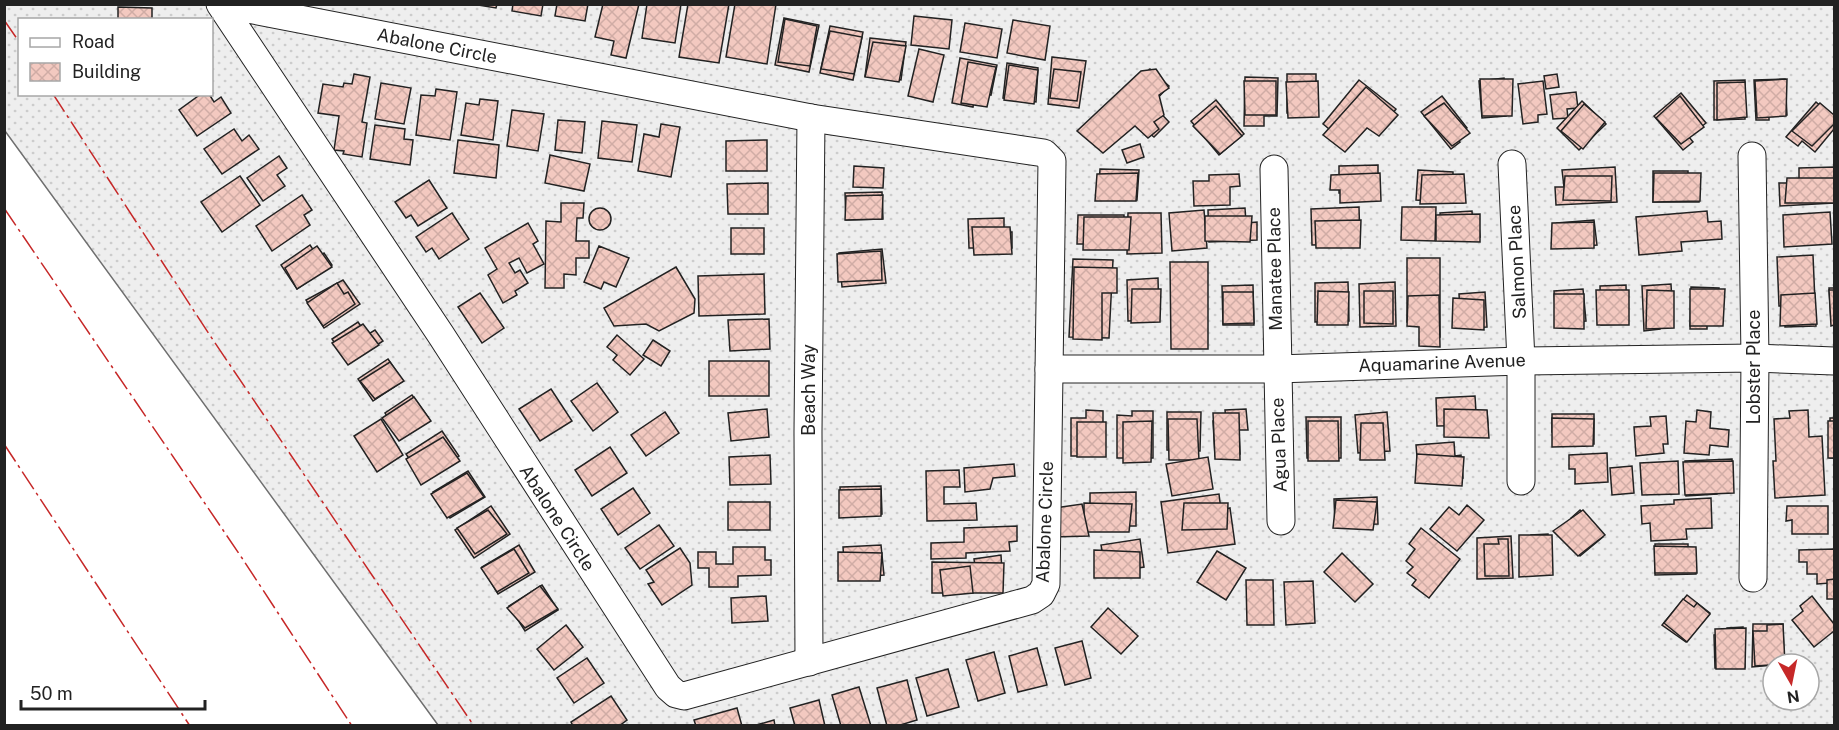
<svg xmlns="http://www.w3.org/2000/svg" width="1839" height="730" viewBox="0 0 1839 730" font-family="'Public Sans',sans-serif">
	<style>
		.grass { fill: url(#grass-dots); stroke: #6f6f6f; stroke-width: 1.5; fill-rule: evenodd }
		.building { fill: url(#building-cross-hatch); stroke: #222; stroke-width: 1.5 }
		.lines { fill: none; stroke-linecap: round; stroke-linejoin: round }
		.minor-casing { stroke: #222; stroke-width: 29 }
		.minor { stroke: #fff; stroke-width: 27 }
		.power { stroke: #c62828; stroke-width: 1.5; stroke-dasharray: 21 4.5 3 4.5; stroke-linecap: butt }
		.labels { text-anchor: middle; stroke-width: 4.5; stroke-linejoin: round; paint-order: stroke }
		.street-label { font-size: 18px; fill: #222; stroke: #fff }
	</style>
	<defs>
		<pattern id="grass-dots" width="8" height="8" patternUnits="userSpaceOnUse" patternTransform="scale(1.5)"><rect width="8" height="8" fill="#eee"/><path d="M2 2h.1M6 6h.1" fill="none" stroke="#ccc" stroke-width="1.8" stroke-linecap="round"/></pattern>
		<pattern id="building-cross-hatch" width="8" height="8" patternUnits="userSpaceOnUse" patternTransform="scale(1.5)"><rect width="8" height="8" fill="#f3c9c0"/><path d="M0 0l8 8M0 8l8-8" fill="none" stroke="#d0aca5"/></pattern>
	</defs>
	<rect width="100%" height="100%" fill="#fff"/>
	<path class="grass" d="M4,5H1834V725H438L5,131ZM20,20H212V94H20ZM1773,664H1809V700H1773Z"/>
	<g class="building">
		<path d="M472,4H497L496,8Z"/>
		<path d="M513,4H543L541,16L512,11Z"/>
		<path d="M557,4H588L585,21L555,16Z"/>
		<path d="M603,4H639L626,58L611,55L614,41L595,37Z"/>
		<path d="M647,4H681L675,43L642,38Z"/>
		<path d="M688,4H729L719,63L679,57Z"/>
		<path d="M735,4H776L767,64L726,57Z"/>
		<path d="M118,7L152,8V20H118Z"/>
		<path d="M914,16L952,20L949,49L911,45Z"/>
		<path d="M784,18L819,25L809,72L775,65Z"/>
		<path d="M785,19L817,26L810,66L778,62Z"/>
		<path d="M1013,20L1050,26L1045,60L1007,53Z"/>
		<path d="M965,23L1002,29L997,58L960,52Z"/>
		<path d="M830,26L863,32L853,80L820,73Z"/>
		<path d="M830,31L862,37L854,74L821,69Z"/>
		<path d="M870,38L906,42L901,80L865,76Z"/>
		<path d="M873,42L906,46L899,82L865,77Z"/>
		<path d="M919,49L944,55L933,102L908,96Z"/>
		<path d="M1052,57L1086,61L1079,108L1048,104Z"/>
		<path d="M960,58L997,65L991,95L976,92L973,107L952,103Z"/>
		<path d="M968,62L996,67L987,107L961,103Z"/>
		<path d="M1007,63L1038,68L1036,102L1003,98Z"/>
		<path d="M1009,65L1038,70L1034,104L1004,100Z"/>
		<path d="M1054,69L1081,72L1077,101L1050,98Z"/>
		<path d="M1150,69L1169,86L1152,104L1169,122L1154,137L1134,121L1107,147L1085,133Z"/>
		<path d="M1156,69L1169,88L1159,95L1164,115L1154,122L1159,129L1148,138L1135,126L1103,153L1077,131L1141,71Z"/>
		<path d="M354,74L370,77L362,122L367,123L362,157L343,154L344,151L334,150L339,116L318,113L323,84L343,87L344,83L352,84Z"/>
		<rect x="1287" y="74" width="29" height="39"/>
		<path d="M1557,74L1559,87L1546,89L1544,76Z"/>
		<path d="M1245,77L1278,78L1277,116H1264V126H1244Z"/>
		<path d="M1504,78L1506,116L1482,118L1479,81Z"/>
		<path d="M1480,79H1513L1512,116H1482Z"/>
		<path d="M1785,79L1787,115H1769V120H1756L1754,80Z"/>
		<path d="M1787,79L1786,116L1757,118L1755,81Z"/>
		<path d="M1359,80L1396,109L1376,133L1363,122L1346,143L1323,124Z"/>
		<path d="M1745,80V119L1714,120V81Z"/>
		<path d="M1244,81H1276V115H1245Z"/>
		<path d="M1318,81L1319,117L1288,118L1286,82Z"/>
		<path d="M1543,81L1547,114L1538,115V122L1523,124L1518,84Z"/>
		<path d="M1745,82L1747,117L1717,120V83Z"/>
		<path d="M381,83L411,88L404,124L375,119Z"/>
		<path d="M1366,87L1398,115L1379,136L1367,128L1345,152L1323,135Z"/>
		<path d="M436,89L457,92L450,140L416,135L421,95L435,96Z"/>
		<path d="M1576,92L1578,108L1567,109L1568,118L1553,119L1550,95Z"/>
		<path d="M1681,93L1706,123L1689,137L1693,142L1683,150L1654,116Z"/>
		<path d="M201,94H209L214,102L221,97L231,113L197,136L179,110Z"/>
		<path d="M1442,96L1467,128L1456,137L1460,142L1451,149L1421,112Z"/>
		<path d="M1680,96L1704,127L1681,144L1656,118Z"/>
		<path d="M480,99L498,101L493,140L461,135L466,103L479,105Z"/>
		<path d="M1216,100L1244,134L1219,155L1191,121Z"/>
		<path d="M1582,101L1606,124L1579,150L1557,128Z"/>
		<path d="M1816,102L1834,117V129L1815,152L1802,141L1798,146L1786,137Z"/>
		<path d="M1444,103L1470,133L1452,146L1424,116Z"/>
		<path d="M1820,103L1834,115V124L1812,146L1792,131Z"/>
		<path d="M1584,104L1605,122L1583,149L1561,131Z"/>
		<path d="M1216,106L1242,136L1220,154L1193,126Z"/>
		<path d="M512,110L544,114L538,151L507,146Z"/>
		<path d="M558,120L585,122L582,153L555,150Z"/>
		<path d="M602,121L637,125L632,162L598,158Z"/>
		<path d="M661,124L680,127L671,177L638,171L644,134L659,137Z"/>
		<path d="M375,125L405,129L404,139L413,140L410,165L370,159Z"/>
		<path d="M234,129L242,141L249,135L259,149L222,174L204,149Z"/>
		<path d="M458,140L499,145L496,178L454,173Z"/>
		<path d="M767,140V171H726V141Z"/>
		<path d="M1140,144L1144,157L1127,163L1122,150Z"/>
		<path d="M550,155L590,164L584,191L545,183Z"/>
		<path d="M279,156L287,168L277,175L285,186L263,201L247,178Z"/>
		<path d="M1378,165V193H1339V166Z"/>
		<path d="M854,166L884,168L883,188L853,187Z"/>
		<path d="M1615,167L1617,202L1556,205L1555,187H1564L1562,170Z"/>
		<path d="M1834,167V203L1780,206L1779,183H1799V168Z"/>
		<path d="M1100,169L1139,170L1137,200L1098,199Z"/>
		<path d="M1418,170L1453,172V185L1464,186L1463,203L1416,200Z"/>
		<path d="M1653,171H1688V190H1699V202H1653Z"/>
		<path d="M1138,173L1136,201H1095L1097,174Z"/>
		<path d="M1380,173L1381,201L1340,203V190H1330L1331,175Z"/>
		<path d="M1654,173H1701L1700,201L1653,202Z"/>
		<path d="M1239,174L1240,186L1230,187V205L1194,206L1193,181H1209V175Z"/>
		<path d="M1464,174L1466,203L1420,204L1422,175Z"/>
		<path d="M240,176L260,205L222,232L201,202Z"/>
		<path d="M1565,176H1612L1611,201L1563,200Z"/>
		<path d="M1787,178H1834V203H1785Z"/>
		<path d="M429,180L447,208L418,226L411,215L406,218L395,202Z"/>
		<path d="M768,183V214H728L727,184Z"/>
		<path d="M882,192L883,219L846,220L845,193Z"/>
		<path d="M302,195L312,210L304,215L310,225L272,251L256,226Z"/>
		<path d="M883,195L882,219L845,220L846,196Z"/>
		<path d="M561,203H584L583,218H577L576,241H589V258H576V275L564,274V288H545L546,221L561,222Z"/>
		<path d="M1359,207L1360,244L1312,245L1311,209Z"/>
		<path d="M1402,207H1436L1435,241L1401,240Z"/>
		<circle cx="600" cy="219" r="11"/>
		<path d="M1245,208L1246,223L1257,222V240L1209,242L1208,210Z"/>
		<path d="M1204,210L1207,248L1172,251L1169,213Z"/>
		<path d="M1472,211L1473,227L1479,226L1480,237L1442,240L1440,213Z"/>
		<path d="M1707,211L1708,222L1721,221L1722,239L1681,242L1682,251L1639,255L1636,217Z"/>
		<path d="M1830,212L1832,244L1784,247L1783,215Z"/>
		<path d="M452,213L469,239L439,259L432,248L426,252L416,237Z"/>
		<path d="M1128,213H1161L1162,253L1127,254Z"/>
		<path d="M1480,214V242L1436,241V215Z"/>
		<path d="M1078,215H1124V244H1077Z"/>
		<path d="M1205,216H1252L1250,242L1205,241Z"/>
		<path d="M1084,217H1131L1129,250H1083Z"/>
		<path d="M1004,218V232H1012V248H969L968,219Z"/>
		<path d="M1361,220L1360,248H1316L1315,221Z"/>
		<path d="M1594,220L1597,245L1559,248L1557,223Z"/>
		<path d="M1594,222V248L1551,249L1552,223Z"/>
		<path d="M528,223L538,241L533,244L544,264L527,273L519,258L509,263L515,273L520,270L528,283L515,291L517,295L503,303L488,275L497,269L485,248Z"/>
		<path d="M972,227H1010L1012,254L974,255Z"/>
		<rect x="731" y="228" width="33" height="26"/>
		<path d="M310,245L318,257L324,253L332,265L297,289L281,265Z"/>
		<path d="M317,246L332,267L297,289L285,268Z"/>
		<path d="M599,246L629,258L616,287L604,282L601,289L584,282Z"/>
		<path d="M882,249L886,283L842,287L839,253Z"/>
		<path d="M881,251L882,280L838,282L837,254Z"/>
		<path d="M1813,255L1816,326L1785,327V306H1779L1777,257Z"/>
		<path d="M1407,258H1440V337H1423V322H1407Z"/>
		<path d="M1073,259L1113,260L1109,338L1069,337Z"/>
		<path d="M1170,262H1208V349H1171Z"/>
		<path d="M676,267L695,299L694,313L659,331L646,324L614,326L604,308Z"/>
		<path d="M1074,267L1117,268V293H1102V340L1073,339Z"/>
		<path d="M764,274L765,314L699,316L698,276Z"/>
		<path d="M1158,278L1159,320L1128,321L1127,280Z"/>
		<path d="M343,280L360,304L324,328L306,300Z"/>
		<path d="M1348,282L1349,321L1315,322V283Z"/>
		<path d="M1395,282L1396,326L1360,327L1359,284Z"/>
		<path d="M337,283L344,294L348,292L355,304L323,326L307,303Z"/>
		<path d="M1671,284L1673,322L1660,323V329L1644,331L1642,286Z"/>
		<path d="M1253,285L1254,325H1223L1222,286Z"/>
		<path d="M1626,285L1627,324L1601,325L1600,286Z"/>
		<path d="M1691,287L1719,288L1718,323L1707,322V329H1690Z"/>
		<path d="M1829,288H1834V321H1831Z"/>
		<path d="M1132,289H1161L1160,322L1131,323Z"/>
		<path d="M1583,289L1586,321L1556,323L1554,291Z"/>
		<path d="M1690,289H1725L1723,326H1690Z"/>
		<path d="M1596,290H1629V325H1597Z"/>
		<path d="M1647,290L1674,291V328L1646,329Z"/>
		<path d="M1829,290H1834V325L1831,326Z"/>
		<path d="M1318,291L1349,292L1348,325H1317Z"/>
		<path d="M1364,291H1393V324L1364,323Z"/>
		<path d="M1223,292H1253L1254,323L1223,324Z"/>
		<path d="M1485,292L1487,327L1461,328L1459,294Z"/>
		<path d="M480,293L504,328L482,343L458,307Z"/>
		<path d="M1815,293L1817,324L1780,326L1781,295Z"/>
		<path d="M1554,294H1584V329L1554,328Z"/>
		<path d="M1439,295L1440,347L1419,346V327L1407,326L1408,296Z"/>
		<path d="M1453,298L1484,300V330L1452,328Z"/>
		<path d="M769,319L770,349L730,351L728,320Z"/>
		<path d="M358,322L367,335L375,330L383,341L348,364L332,339Z"/>
		<path d="M363,324L379,345L348,365L332,343Z"/>
		<path d="M617,335L644,359L630,375L613,360L617,355L607,347Z"/>
		<path d="M653,340L670,351L661,366L643,355Z"/>
		<path d="M388,359L403,381L373,401L358,379Z"/>
		<rect x="709" y="361" width="60" height="35"/>
		<path d="M390,362L404,381L375,399L360,381Z"/>
		<path d="M597,383L618,412L593,431L571,401Z"/>
		<path d="M551,389L572,421L540,441L519,409Z"/>
		<path d="M412,395L428,417L400,436L385,413Z"/>
		<path d="M1475,396L1476,412L1487,411L1488,425L1437,426L1436,398Z"/>
		<path d="M414,397L431,421L399,441L382,418Z"/>
		<path d="M767,409L769,437L731,441L728,413Z"/>
		<path d="M1246,409L1248,430H1239L1240,454L1215,456L1213,421H1226L1225,410Z"/>
		<path d="M1444,409L1487,410L1489,438L1444,437Z"/>
		<path d="M1086,410L1103,411V456H1071V418H1086Z"/>
		<path d="M1697,410L1711,412L1710,428L1729,430L1728,447L1710,445L1709,455L1684,453L1686,421L1696,422Z"/>
		<path d="M1808,410L1809,437L1822,436L1825,495L1775,498L1773,461H1776L1774,419L1790,418L1789,411Z"/>
		<path d="M1132,411H1153V458H1117V415L1132,416Z"/>
		<path d="M665,412L679,433L646,456L631,435Z"/>
		<path d="M1167,412H1201L1200,451L1167,450Z"/>
		<path d="M1387,412L1390,451L1358,453L1355,415Z"/>
		<path d="M1213,413H1239L1240,460L1215,459Z"/>
		<path d="M1552,414H1594V444H1559V432H1552Z"/>
		<path d="M1666,416L1668,444H1663L1664,453L1636,456L1634,427L1651,426L1650,417Z"/>
		<path d="M1306,417H1341V458H1307Z"/>
		<path d="M1552,418L1594,419L1593,446L1552,447Z"/>
		<rect x="1830" y="418" width="4" height="40"/>
		<path d="M381,419L403,455L377,472L354,436Z"/>
		<path d="M1168,419H1197L1199,460H1169Z"/>
		<path d="M1152,421L1151,462L1123,463V422Z"/>
		<path d="M1308,421H1338L1339,461H1308Z"/>
		<rect x="1828" y="421" width="6" height="37"/>
		<rect x="1077" y="422" width="29" height="35"/>
		<path d="M1361,423H1383L1385,460H1360Z"/>
		<path d="M442,431L459,456L423,480L406,454Z"/>
		<path d="M443,437L460,461L421,485L406,459Z"/>
		<path d="M1454,442L1455,456L1461,455L1463,478L1419,481L1416,445Z"/>
		<path d="M610,447L627,473L592,496L575,470Z"/>
		<path d="M1607,453L1608,482L1575,484V469H1569V455Z"/>
		<path d="M1417,454L1464,457L1462,486L1415,483Z"/>
		<path d="M770,455L771,484L730,485L729,457Z"/>
		<path d="M1208,457L1213,489L1172,496L1166,464Z"/>
		<path d="M1732,459L1733,481L1726,482V490L1717,491V494L1686,496L1685,461Z"/>
		<path d="M1678,461L1679,494L1642,495L1640,463Z"/>
		<path d="M1733,461L1734,493L1685,495L1683,462Z"/>
		<path d="M1014,464L1015,476L993,478L990,489L965,492L964,468Z"/>
		<path d="M1632,466L1634,493L1612,495L1610,468Z"/>
		<path d="M959,470L960,487H944V504L976,503L977,520L927,521L926,471Z"/>
		<path d="M468,471L485,497L450,518L433,492Z"/>
		<path d="M467,473L484,497L447,518L431,494Z"/>
		<path d="M881,486L882,514L841,515L840,487Z"/>
		<path d="M633,488L650,513L618,535L601,509Z"/>
		<path d="M881,489V516L839,518V490Z"/>
		<path d="M1136,492V526H1090V493Z"/>
		<path d="M1219,494L1221,510L1230,508L1235,544L1168,553L1161,502Z"/>
		<path d="M1377,497L1378,524L1335,525L1334,499Z"/>
		<path d="M1711,498L1712,528L1686,529L1687,539L1651,541L1650,523L1642,524L1641,506L1674,504V500Z"/>
		<path d="M1336,500L1377,502L1373,530L1333,528Z"/>
		<rect x="728" y="502" width="42" height="28"/>
		<path d="M1084,503L1132,504L1129,532H1084Z"/>
		<path d="M1184,503H1228L1227,529L1182,530Z"/>
		<path d="M1082,504L1089,536L1053,537L1055,508Z"/>
		<path d="M1467,505L1484,520L1457,551L1430,529L1449,507L1459,515Z"/>
		<path d="M491,506L510,534L474,558L455,530Z"/>
		<path d="M1787,506H1828V534H1792V520L1786,521Z"/>
		<path d="M488,510L507,534L475,554L457,528Z"/>
		<path d="M1580,510L1603,537L1580,556L1560,533L1574,522L1571,518Z"/>
		<path d="M1583,510L1605,535L1578,556L1553,531Z"/>
		<path d="M659,525L674,546L640,569L625,548Z"/>
		<path d="M1017,526V541L1009,542L1010,551L966,553V558L931,559V543L964,542V528Z"/>
		<path d="M1421,528L1460,559L1429,598L1412,585L1416,580L1407,573L1413,567L1406,561L1415,549L1409,544Z"/>
		<path d="M1548,534L1550,573L1522,575L1520,543L1532,542L1531,535Z"/>
		<path d="M1519,535H1552L1553,575L1519,577Z"/>
		<path d="M1511,536L1513,578L1477,579V538Z"/>
		<path d="M1140,539L1144,567L1106,573L1101,545Z"/>
		<path d="M1498,539H1508L1509,576H1485L1484,544H1499Z"/>
		<path d="M1655,544H1688V558H1696V574L1655,575Z"/>
		<path d="M519,545L535,572L498,594L482,567Z"/>
		<path d="M881,545L884,575L845,578L843,547Z"/>
		<path d="M1654,546L1696,547L1697,573H1655Z"/>
		<path d="M733,547H765V560H771V575L738,576V587H709V568H698V552H716V564H733Z"/>
		<path d="M680,548L690,563L692,585L662,605L648,584L654,582L646,570Z"/>
		<path d="M514,549L529,573L497,592L481,568Z"/>
		<path d="M1834,549V596H1830V583L1817,584V574H1807V562H1799V550Z"/>
		<path d="M1094,550L1140,552V578H1094Z"/>
		<path d="M1217,551L1246,568L1226,600L1197,582Z"/>
		<path d="M838,552L882,553L880,581H838Z"/>
		<path d="M1342,553L1373,584L1355,602L1324,572Z"/>
		<path d="M1001,555L1003,588L978,590L974,559Z"/>
		<path d="M932,562L1004,563L1003,593H932Z"/>
		<path d="M970,566L973,593L943,596L940,570Z"/>
		<path d="M1834,579V599H1827V580Z"/>
		<path d="M1246,580H1273L1274,625H1247Z"/>
		<path d="M1313,581L1315,623L1286,625L1284,582Z"/>
		<path d="M542,585L558,610L525,631L509,606Z"/>
		<path d="M540,586L558,609L525,628L507,608Z"/>
		<path d="M1687,595L1710,613L1686,642L1662,625Z"/>
		<path d="M766,596L768,621L732,623L731,598Z"/>
		<path d="M1812,596L1834,624V631L1814,647L1792,620L1803,611L1800,606Z"/>
		<path d="M1683,599L1694,607L1697,603L1710,614L1687,642L1664,623Z"/>
		<path d="M1108,608L1138,636L1121,654L1091,627Z"/>
		<path d="M1753,624H1783L1784,664L1752,667Z"/>
		<path d="M1783,624L1785,664L1755,666L1753,631H1767V625Z"/>
		<path d="M566,625L583,647L554,670L537,649Z"/>
		<path d="M1743,627L1745,667L1715,668L1714,635L1727,634V628Z"/>
		<path d="M1746,628L1745,669H1716L1715,629Z"/>
		<path d="M1082,641L1091,678L1065,685L1055,648Z"/>
		<path d="M1037,648L1047,685L1018,692L1009,656Z"/>
		<path d="M994,652L1005,693L978,701L966,660Z"/>
		<path d="M587,658L604,683L574,703L557,678Z"/>
		<path d="M948,669L959,707L927,716L916,678Z"/>
		<path d="M907,680L917,720L897,726H887L877,688Z"/>
		<path d="M859,687L871,726H841L832,695Z"/>
		<path d="M611,696L627,720L619,726H573L571,722Z"/>
		<path d="M819,700L825,726H795L790,708Z"/>
		<path d="M737,708L742,726H696L694,720Z"/>
		<path d="M774,720L775,726H753Z"/>
	</g>
	<g class="lines">
		<defs>
			<g id="minor">
				<path d="M220,4L441,335L668,687L676,694L684,696L1032,600L1041,594L1046,584L1052,161L1044,153L811,118L222,4"/>
				<path d="M1752,156L1755,358L1753,578"/>
				<path d="M1512,164L1521,361V481"/>
				<path d="M1274,169L1281,521"/>
				<path d="M1049,369H1277L1521,361L1755,358L1834,361"/>
				<path d="M809,662L808,432L811,118"/>
			</g>
		</defs>
		<use href="#minor" class="minor-casing"/>
		<use href="#minor" class="minor"/>
		<g class="power">
			<path d="M4,20L20,43"/>
			<path d="M53,94L209,334L474,726"/>
			<path d="M4,208L242,558L352,726"/>
			<path d="M4,444L190,726"/>
		</g>
	</g>
	<g class="labels">
		<g class="street-label">
			<text transform="translate(437 46) rotate(11)" y="6">Abalone Circle</text>
			<text transform="translate(1517 262) rotate(-93)" y="6">Salmon Place</text>
			<text transform="translate(1275 269) rotate(-91)" y="6">Manatee Place</text>
			<text transform="translate(1442 363) rotate(-2)" y="6">Aquamarine Avenue</text>
			<text transform="translate(1754 367) rotate(-90)" y="6">Lobster Place</text>
			<text transform="translate(809 390) rotate(-90)" y="6">Beach Way</text>
			<text transform="translate(1279 445) rotate(-92)" y="6">Agua Place</text>
			<text transform="translate(557 518) rotate(57)" y="6">Abalone Circle</text>
			<text transform="translate(1045 522) rotate(-88)" y="6">Abalone Circle</text>
		</g>
	</g>
	<rect width="1839" height="730" fill="none" stroke="#222222" stroke-width="12"/>
	<rect x="18" y="18" width="195" height="78" fill="#ffffff" stroke="#a7a7a7" stroke-width="1.5"/>
	<rect x="30" y="38" width="30" height="9" fill="#ffffff" stroke="#a7a7a7" stroke-width="1.5"/>
	<text x="72" y="48" font-size="18" fill="#222222">Road</text>
	<rect x="30" y="63" width="30" height="18" fill="url(#building-cross-hatch)" stroke="#a7a7a7" stroke-width="1.5"/>
	<text x="72" y="78" font-size="18" fill="#222222">Building</text>
	<g transform="translate(1791 682) rotate(171)"><circle r="28" fill="#ffffff" stroke="#a7a7a7" stroke-width="1.5"/>
	<path d="M0-4.5L10 22L0 15L-10 22Z" fill="#c62828"/>
	<text y="-9" font-size="16" font-weight="bold" text-anchor="middle" fill="#222222">N</text>
	</g>
	<path d="M21 700v9h184v-9" fill="none" stroke="#222222" stroke-width="3"/>
	<text x="30" y="700" font-size="18" fill="#222222" stroke="#ffffff" stroke-width="4.5" paint-order="stroke">50 m</text>
</svg>
